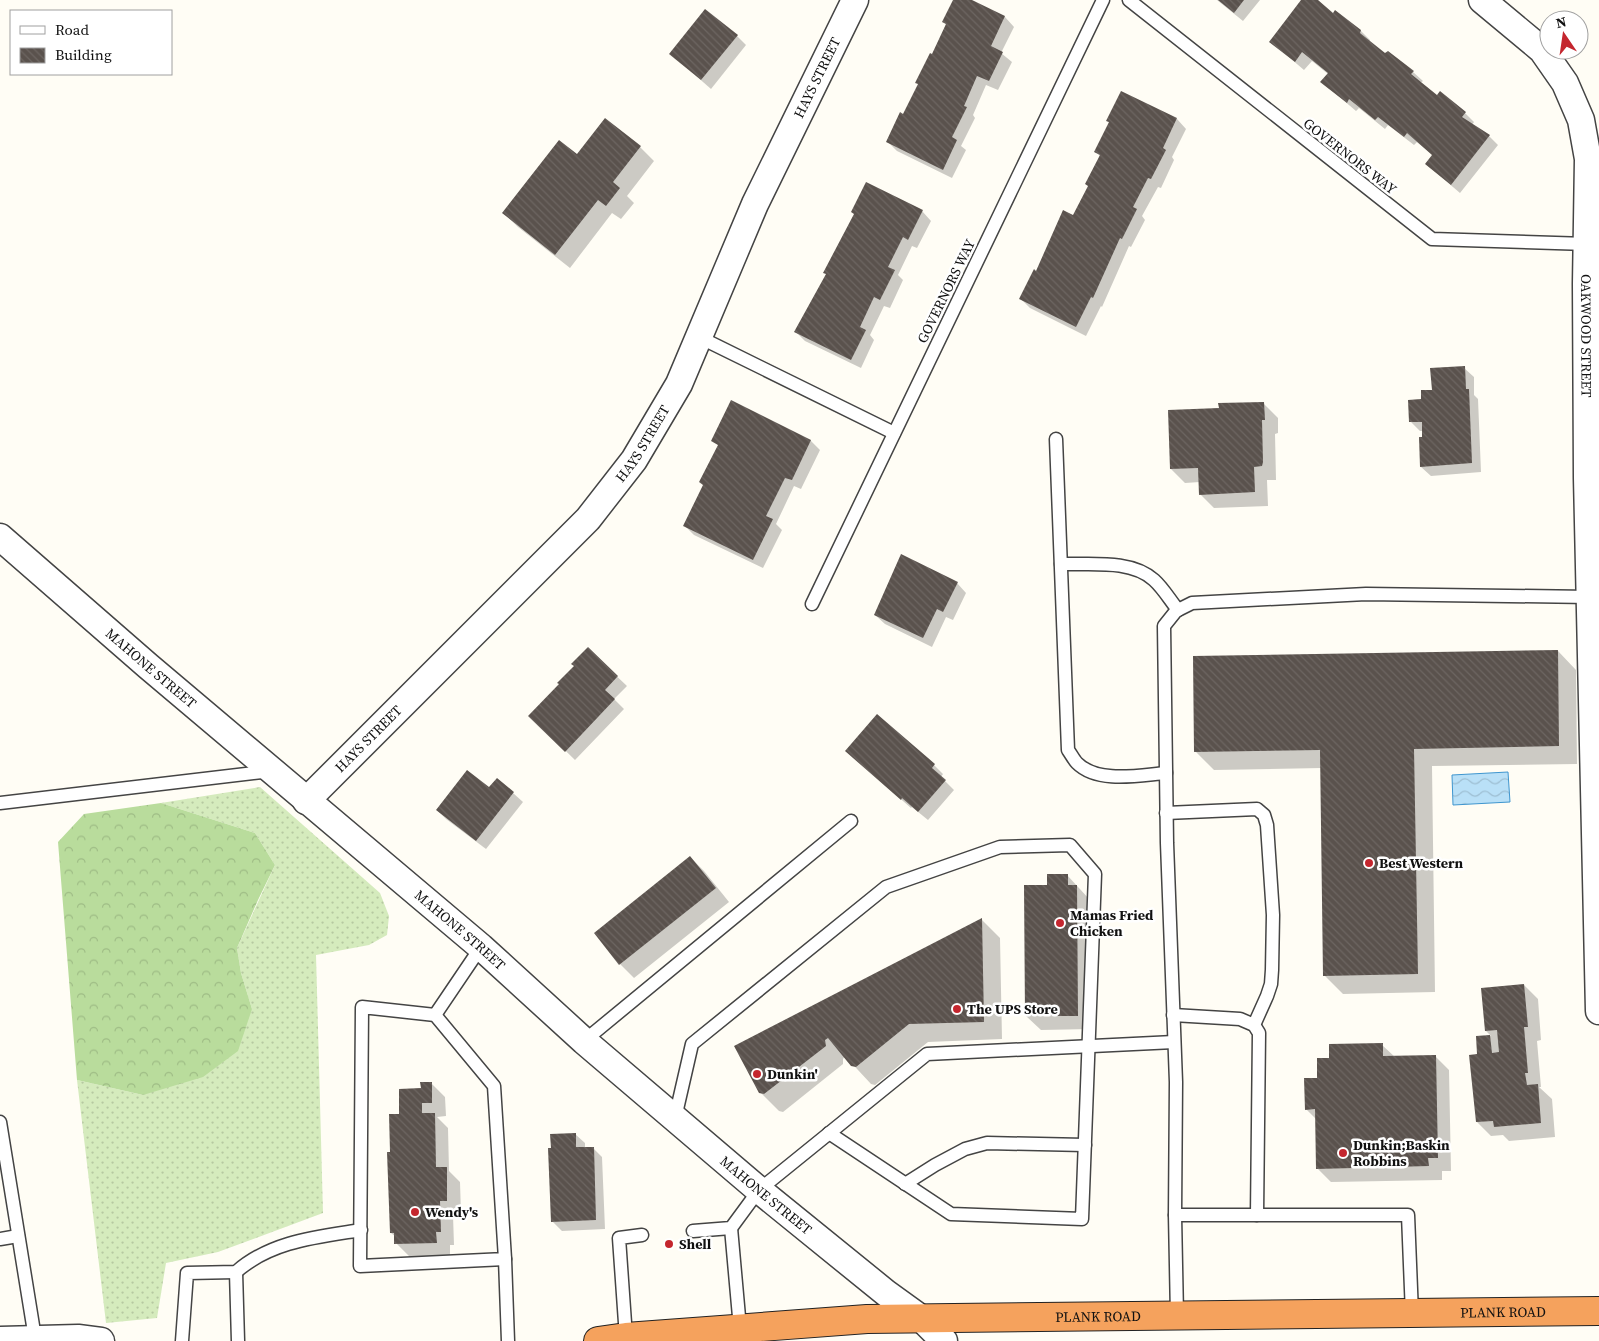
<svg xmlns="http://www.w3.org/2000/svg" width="1599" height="1341" viewBox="0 0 1599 1341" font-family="'Source Serif 4',serif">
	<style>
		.grass { fill: url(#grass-dots) }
		.forest { fill: url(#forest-crowns) }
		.water { fill: url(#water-waves); stroke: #3f96cf }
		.shadow { fill: #0003 }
		.building { fill: url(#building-back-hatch) }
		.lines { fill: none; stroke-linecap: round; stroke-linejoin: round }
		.lane-casing { stroke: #444; stroke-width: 15 }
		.street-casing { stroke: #444; stroke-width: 29 }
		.highway-casing { stroke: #222; stroke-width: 30 }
		.lane { stroke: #fff; stroke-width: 12 }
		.street { stroke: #fff; stroke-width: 26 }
		.highway { stroke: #f5a25d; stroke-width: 28 }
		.poi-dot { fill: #c4262e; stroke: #fff; stroke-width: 2 }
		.labels { text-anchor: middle; stroke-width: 5; stroke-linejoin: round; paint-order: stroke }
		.street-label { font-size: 14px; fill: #111; stroke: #fff }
		.poi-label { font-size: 14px; font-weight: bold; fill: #111; stroke: #fff; text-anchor: start }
	</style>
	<defs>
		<pattern id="grass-dots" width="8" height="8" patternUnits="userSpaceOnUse" patternTransform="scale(1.25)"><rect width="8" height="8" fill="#d5ebbd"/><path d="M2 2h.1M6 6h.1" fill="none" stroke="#b6c8a1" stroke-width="1.8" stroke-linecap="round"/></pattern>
		<pattern id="forest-crowns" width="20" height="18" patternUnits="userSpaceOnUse" patternTransform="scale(1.25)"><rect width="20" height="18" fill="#b9dc9c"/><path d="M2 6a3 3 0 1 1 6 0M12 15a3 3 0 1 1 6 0" fill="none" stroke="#9ebc85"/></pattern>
		<pattern id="water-waves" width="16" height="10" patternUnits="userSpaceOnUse" patternTransform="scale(1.25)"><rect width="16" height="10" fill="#b9e0f7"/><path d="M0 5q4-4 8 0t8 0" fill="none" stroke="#9ebfd3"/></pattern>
		<pattern id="building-back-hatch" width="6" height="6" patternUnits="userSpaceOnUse" patternTransform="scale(1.25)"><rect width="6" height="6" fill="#5a524d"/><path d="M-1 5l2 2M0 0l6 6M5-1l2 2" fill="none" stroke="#6d6662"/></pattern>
	</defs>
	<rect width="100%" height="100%" fill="#fffdf5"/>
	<path class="grass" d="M260,787L380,893L389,916L387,935L369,945L316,955L323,1213L218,1252L166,1263L157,1318L106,1323L77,1080L143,1095L252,1009L241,973L237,948L275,865L255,833L161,803Z"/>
	<path class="forest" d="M161,803L255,833L275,865L258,900L237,948L241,973L252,1009L238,1051L203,1077L143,1095L77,1080L58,842L84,814Z"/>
	<path class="water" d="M1508,772L1510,802L1453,805L1452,775Z"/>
	<g class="shadow">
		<path d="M955,0H969L1005,17L1014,27L1001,53L1012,62L998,90L986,85L973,115L975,118L961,146L966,150L952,178L897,151L888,142L904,115L947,26L944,22Z"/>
		<path d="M1217,0H1260L1243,21Z"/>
		<path d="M1303,0H1316L1334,15L1361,31L1370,40L1369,42L1385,55L1388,52L1413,72L1423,81L1420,83L1438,97L1465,113L1474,122L1472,125L1489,136L1498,145L1460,193L1426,164L1433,155L1417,142L1414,145L1388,125L1385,129L1359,108L1356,111L1322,82L1328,74L1312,61L1304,70L1270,41Z"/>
		<path d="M737,36L746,45L711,89L670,53Z"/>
		<path d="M1121,93L1177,119L1186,129L1172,157L1174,160L1161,188L1158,187L1142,216L1145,220L1131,247L1129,246L1102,307L1101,306L1086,336L1030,308L1021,299L1074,217L1089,186L1100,156L1096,152L1110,123L1107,121Z"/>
		<path d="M605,120L640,147L654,161L627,196L634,203L621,219L612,213L570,268L518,227L504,213L577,156Z"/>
		<path d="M922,211L931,221L917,248L912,246L898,275L903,280L890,308L884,306L870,335L874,340L861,368L805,341L796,332Z"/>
		<path d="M1464,368L1474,377V395L1478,399L1481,472L1431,476L1421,467L1423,431H1420L1411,422L1423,401L1433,391Z"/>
		<path d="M731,402L811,441L820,450L801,489L794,486L776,524L782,530L763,568L694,535L685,526L704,485L719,446L713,440Z"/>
		<path d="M1264,404L1278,418V433L1275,434L1276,480H1267L1268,506L1214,508L1200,494V482L1185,483L1171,469L1220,409Z"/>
		<path d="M957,583L966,593L953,620L946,617L932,647L885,624L875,615Z"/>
		<path d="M588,649L627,686L614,699L624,709L575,760L530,716L576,666Z"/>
		<path d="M1558,651L1576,670L1577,764L1432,766L1435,992L1343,994L1324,975L1322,768L1214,770L1196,752Z"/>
		<path d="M856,760L934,765L943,774L941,777L954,790L928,820L912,807L911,808Z"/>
		<path d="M513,793L523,802L486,849L446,819L437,810Z"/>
		<path d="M690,857L704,871L729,902L634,978L620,964Z"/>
		<path d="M1067,875L1090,900L1091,1029L1041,1030L1026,1016L1048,886Z"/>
		<path d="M982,920L1000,938L1002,1039L928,1042L875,1085L871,1084L845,1056L843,1059V1064L783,1112L779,1111L760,1092L736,1047Z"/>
		<path d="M1524,985L1538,999L1541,1040L1537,1041L1541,1087H1539L1552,1099L1555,1137L1509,1141L1503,1135L1491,1136L1477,1122L1479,1055L1477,1037L1491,1036L1486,1031Z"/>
		<path d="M1382,1045L1395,1057L1435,1056L1449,1070L1451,1171H1442V1180L1331,1182L1317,1168L1316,1119L1306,1109L1319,1079L1330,1059Z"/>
		<path d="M431,1083L445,1097L446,1116L437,1117L448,1128L449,1171L460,1182L461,1214L453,1215L454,1245H450V1256L410,1257L396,1243V1237L391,1233V1153L401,1115L422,1089Z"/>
		<path d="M575,1134L585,1143V1148H593L602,1157L605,1229L562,1231L552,1221V1149Z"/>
	</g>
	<g class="building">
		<path d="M953,0H972L1005,16L991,46L1003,52L989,81L977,76L964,106L967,107L952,137L957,140L943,170L886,142L900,112L903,114L918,84L915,83L930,53L932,54L946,24L942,22Z"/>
		<path d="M1218,0H1244L1234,13Z"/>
		<path d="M1301,0H1318L1333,13L1335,10L1361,30L1360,33L1385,53L1388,51L1414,71L1411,74L1437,95L1440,91L1466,112L1462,117L1490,135L1451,185L1425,164L1432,155L1407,133L1404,137L1378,117L1375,120L1349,99L1347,103L1320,82L1328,73L1302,52L1295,62L1269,42Z"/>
		<path d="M705,9L738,35L701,80L669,54Z"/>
		<path d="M1121,91L1177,118L1163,148L1166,150L1151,179L1148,178L1133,207L1137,209L1122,239L1120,238L1093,298L1091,297L1076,327L1019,299L1034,269L1036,271L1063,210L1073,215L1088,186L1085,184L1100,155L1094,152L1109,122L1106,121Z"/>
		<path d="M605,118L641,146L613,182L620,188L606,206L598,200L555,255L502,213L559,140L577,154Z"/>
		<path d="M866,182L923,210L908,240L903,237L888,267L895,270L880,300L874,297L860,327L866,330L851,360L794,332L826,274L823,273L854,214L851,212Z"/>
		<path d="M1465,366L1466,389H1469L1472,463L1420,467L1419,437H1422V422H1409L1408,400L1421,399V390H1432L1430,368Z"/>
		<path d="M731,400L811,440L792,480L785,478L766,516L773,519L753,560L683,526L703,485L699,482L718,445L711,441Z"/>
		<path d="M1264,402L1265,420H1262L1263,462L1262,466L1254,467L1255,492L1199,495L1198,468L1170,469L1168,410L1219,408L1218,403Z"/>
		<path d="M901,554L958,582L943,612L937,609L923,638L874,615Z"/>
		<path d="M588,647L618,676L605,690L615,699L565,752L528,716L559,684L557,683L574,666L571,664Z"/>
		<path d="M1558,650L1559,746L1414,749L1418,974L1323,976L1320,750L1194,752L1193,656Z"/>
		<path d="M877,714L935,764L932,768L946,780L918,812L902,798L901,800L845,751Z"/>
		<path d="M467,770L489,787L497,778L514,792L476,841L436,810Z"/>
		<path d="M690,856L716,888L619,965L594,933Z"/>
		<path d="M1047,874H1068V885H1077L1078,1016H1025L1024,885H1047Z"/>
		<path d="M982,918L984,1022L909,1024L856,1067L851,1066L828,1038L825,1040L826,1046L764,1094L759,1093L734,1046Z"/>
		<path d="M1524,984L1528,1027H1524L1528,1073H1525L1527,1085L1538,1084L1541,1123L1494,1127L1493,1121L1476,1122L1469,1055L1477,1054L1476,1036L1490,1035L1492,1053L1499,1052L1497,1030L1485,1031L1481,988Z"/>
		<path d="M1383,1043V1056L1436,1055L1438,1158H1428L1429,1166L1316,1169L1315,1109L1305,1110L1304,1078H1317V1058H1329V1044Z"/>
		<path d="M420,1082H432V1103H422V1113H435L436,1167H447V1201H440L441,1232H436L437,1243L394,1244V1233H390L387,1152H390L389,1114H399V1089L421,1088Z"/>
		<path d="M576,1133V1147H594L596,1220L551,1222L548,1148H551L550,1134Z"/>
	</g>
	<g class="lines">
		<defs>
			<g id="lane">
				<path d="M1129,0L1432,239L1587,244"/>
				<path d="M699,337L894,433"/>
				<path d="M1056,439L1068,750C1071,754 1074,760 1077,763C1098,784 1140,775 1166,773"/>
				<path d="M1061,564C1090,565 1131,559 1154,580C1163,588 1170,600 1178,610"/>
				<path d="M812,604L1103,0"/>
				<path d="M0,803L271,771"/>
				<path d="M1166,813L1257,809L1264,815L1267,825L1273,915L1272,970L1271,984L1267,996L1254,1025"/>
				<path d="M362,1007L435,1015L494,1086L505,1259L360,1266Z"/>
				<path d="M435,1015L481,947"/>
				<path d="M1173,1015L1240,1019L1254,1025L1259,1033L1257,1215"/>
				<path d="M584,1041L851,821"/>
				<path d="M675,1118L692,1044L886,887L1000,847L1070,845L1095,874L1082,1219L951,1214L829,1133"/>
				<path d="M0,1122L35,1338"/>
				<path d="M905,1184L935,1165L965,1149L987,1143L1085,1145"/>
				<path d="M1175,1215H1408L1412,1314"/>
				<path d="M731,1228L740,1328"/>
				<path d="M693,1231L731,1228L759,1190L927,1054L1174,1042"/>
				<path d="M0,1239L18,1236"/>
				<path d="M505,1259L508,1341"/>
				<path d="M236,1272L238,1341"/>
				<path d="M1177,1316L1175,1215L1176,1082L1167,843L1164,626L1176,611L1192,603L1366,594L1590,597"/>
				<path d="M626,1337L619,1238L642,1235"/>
				<path d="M182,1341L187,1273L236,1272C271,1241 317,1237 361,1230"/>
			</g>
			<g id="street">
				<path id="s1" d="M1482,0L1542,50L1565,83L1581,120L1588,159L1586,284L1587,478L1599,1011"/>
				<path id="s2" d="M0,537L148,666L481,947L584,1041L759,1190L886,1293L922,1319L944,1341"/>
				<path id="s3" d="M306,801L588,519L634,460L679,384L755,204L855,0"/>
				<path d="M0,1340L78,1338L101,1341"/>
			</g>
			<g id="highway">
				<path id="s4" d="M598,1341L626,1337L867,1319L1599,1311"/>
			</g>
		</defs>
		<use href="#lane" class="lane-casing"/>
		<use href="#street" class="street-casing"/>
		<use href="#highway" class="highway-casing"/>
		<use href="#lane" class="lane"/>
		<use href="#street" class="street"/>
		<use href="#highway" class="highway"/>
	</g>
	<g class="poi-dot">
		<circle cx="1369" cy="863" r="5"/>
		<circle cx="1060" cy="923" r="5"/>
		<circle cx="957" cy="1009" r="5"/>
		<circle cx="757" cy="1074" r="5"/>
		<circle cx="1343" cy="1153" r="5"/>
		<circle cx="415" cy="1212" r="5"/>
		<circle cx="669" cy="1244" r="5"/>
	</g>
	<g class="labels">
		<g class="street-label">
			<text dy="5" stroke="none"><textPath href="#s3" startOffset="898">HAYS STREET</textPath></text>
			<text transform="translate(1350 156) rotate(38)" y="5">GOVERNORS WAY</text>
			<text transform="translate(946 291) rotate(-64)" y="5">GOVERNORS WAY</text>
			<text dy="5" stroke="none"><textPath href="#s1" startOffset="375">OAKWOOD STREET</textPath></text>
			<text dy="5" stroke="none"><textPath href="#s3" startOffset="492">HAYS STREET</textPath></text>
			<text dy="5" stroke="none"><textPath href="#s2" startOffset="200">MAHONE STREET</textPath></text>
			<text dy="5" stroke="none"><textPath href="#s3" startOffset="88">HAYS STREET</textPath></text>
			<text dy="5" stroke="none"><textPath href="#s2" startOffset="605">MAHONE STREET</textPath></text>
			<text dy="5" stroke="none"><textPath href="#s2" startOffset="1010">MAHONE STREET</textPath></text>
			<text dy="5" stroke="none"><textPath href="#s4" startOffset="906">PLANK ROAD</textPath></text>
			<text dy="5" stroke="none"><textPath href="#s4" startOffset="501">PLANK ROAD</textPath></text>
		</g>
		<g class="poi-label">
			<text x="1379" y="868">Best Western</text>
			<text x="1070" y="920">Mamas Fried<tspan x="1070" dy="16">Chicken</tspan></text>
			<text x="967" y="1014">The UPS Store</text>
			<text x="767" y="1079">Dunkin'</text>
			<text x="1353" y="1150">Dunkin;Baskin<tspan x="1353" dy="16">Robbins</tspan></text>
			<text x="425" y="1217">Wendy's</text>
			<text x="679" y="1249">Shell</text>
		</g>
	</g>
	<rect x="10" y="10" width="162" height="65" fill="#ffffff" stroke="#a0a0a0"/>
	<rect x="20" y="26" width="25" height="8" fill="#ffffff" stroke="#a0a0a0"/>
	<text x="55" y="35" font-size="15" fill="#111111">Road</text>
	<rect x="20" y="48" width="25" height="15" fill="url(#building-back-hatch)" stroke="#a0a0a0"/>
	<text x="55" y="60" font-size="15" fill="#111111">Building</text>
	<g transform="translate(1564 35) rotate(347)"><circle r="24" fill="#ffffff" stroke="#a0a0a0"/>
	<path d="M0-4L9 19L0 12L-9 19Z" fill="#c4262e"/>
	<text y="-8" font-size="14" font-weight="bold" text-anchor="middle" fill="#111111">N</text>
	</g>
</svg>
